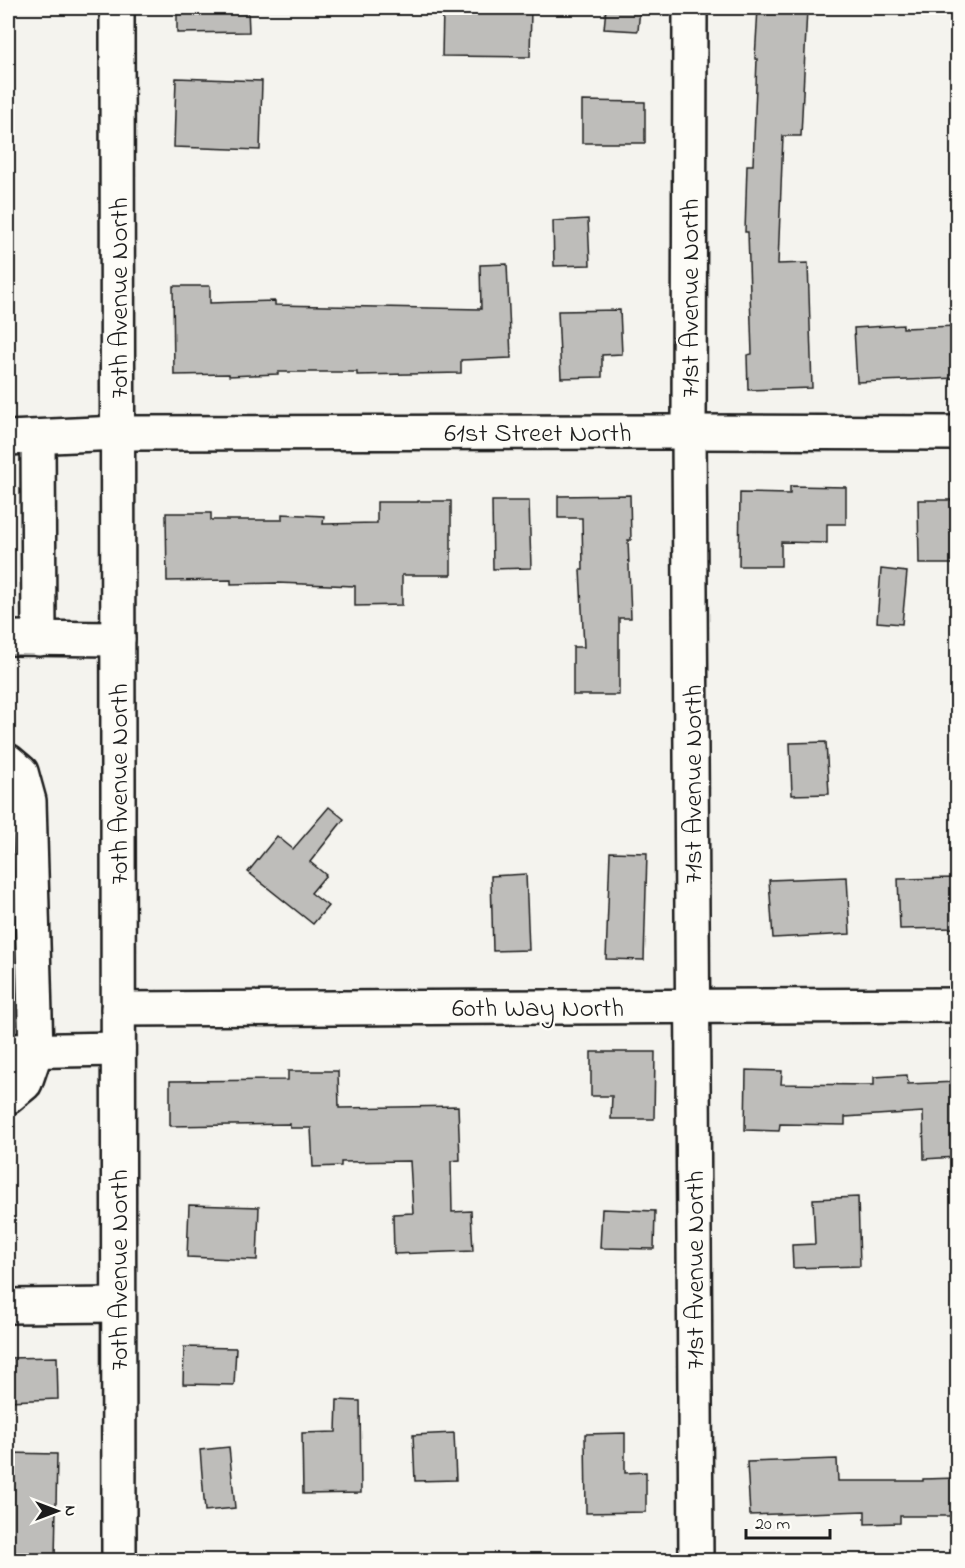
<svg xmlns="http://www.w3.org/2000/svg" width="965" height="1568" viewBox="0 0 965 1568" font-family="'Indie Flower',sans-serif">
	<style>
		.building { fill: #bebdba; stroke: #1c1c1c; stroke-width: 1.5 }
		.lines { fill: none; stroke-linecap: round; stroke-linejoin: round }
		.minor-casing { stroke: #1c1c1c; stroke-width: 38 }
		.minor { stroke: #fdfcf7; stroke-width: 33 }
		.labels { text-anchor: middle; stroke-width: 4.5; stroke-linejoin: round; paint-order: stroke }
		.street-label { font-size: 27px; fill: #1c1c1c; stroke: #fdfcf7 }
	</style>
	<rect width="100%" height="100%" fill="#f4f3ee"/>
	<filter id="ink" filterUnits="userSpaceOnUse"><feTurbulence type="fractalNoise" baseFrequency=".0167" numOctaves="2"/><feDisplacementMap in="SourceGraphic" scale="12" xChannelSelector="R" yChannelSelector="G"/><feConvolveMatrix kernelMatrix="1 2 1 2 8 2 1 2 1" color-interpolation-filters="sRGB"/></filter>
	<g filter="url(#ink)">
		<g class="building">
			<path d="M177,8H248L249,32L177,33Z"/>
			<path d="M443,8H531L530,57L442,56Z"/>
			<path d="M606,8H640L638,31L604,29Z"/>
			<path d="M758,8H807L801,136H783L778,264L808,263L812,388L748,390L747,355L752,354L748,232H745L747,165H753L757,59H755Z"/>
			<path d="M176,78L262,81L260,150L174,147Z"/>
			<path d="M582,101L645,102V143H582Z"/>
			<path d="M588,219L590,265L554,266L553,221Z"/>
			<path d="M507,264L511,358L461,360V373L357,375V372H278V374L229,376V374L174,375L173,286H210V303L275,301V305L481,309L480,265Z"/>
			<path d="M620,310L622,354L602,355V377L561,378L558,311Z"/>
			<path d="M903,325V328L957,326V378L857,382L854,328Z"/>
			<path d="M790,486L846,487V524H827V543L781,542V566H739L740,493L790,494Z"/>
			<path d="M630,495L631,540H628L631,618H619V695H573V647H584L580,570H583L582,518H558V496Z"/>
			<path d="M918,500H957V564H919Z"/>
			<path d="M418,501H451V575H402V605L355,606V586L277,583L231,584V580L167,581L166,513H211V520H282V514L324,516L323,524L377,523V502H418Z"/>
			<path d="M492,501H529L531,568L493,569Z"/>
			<path d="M881,569L907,572L902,624L877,622Z"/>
			<path d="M826,742L829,794L792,795L790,743Z"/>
			<path d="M329,807L344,819L310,862L326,875L311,893L328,906L313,924L248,872L277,836L293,849Z"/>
			<path d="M610,852L647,853L644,960L606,959Z"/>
			<path d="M526,874L529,950L493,951L491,876Z"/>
			<path d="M847,877L850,934L773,938L769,880Z"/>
			<path d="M957,878V928L900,929L898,879Z"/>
			<path d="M591,1052H655L654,1119H611L612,1096H591Z"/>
			<path d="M746,1070L782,1071L781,1084L874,1085V1077L907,1075L908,1084L957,1082V1157L924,1159L923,1112L845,1117V1125L780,1124L779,1131L745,1130Z"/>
			<path d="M288,1071H338L339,1108L458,1106L460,1160L451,1161L452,1212L471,1211L473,1251L394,1254L393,1214L413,1213L410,1161L341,1162V1166L313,1167L311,1128H290V1124L170,1126V1081L288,1080Z"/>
			<path d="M858,1197L860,1266L793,1268L792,1245L815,1244L813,1199Z"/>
			<path d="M189,1205L259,1207L257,1260L187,1257Z"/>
			<path d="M602,1209L655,1211L654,1249L600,1248Z"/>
			<path d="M184,1347L236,1348L234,1385L183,1384Z"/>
			<path d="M57,1357L58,1399L8,1401V1358Z"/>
			<path d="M337,1400L360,1401L361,1493L303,1494L302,1433L336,1432Z"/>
			<path d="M454,1433L456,1480L415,1481L413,1435Z"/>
			<path d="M625,1433V1473L646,1472V1512L586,1513L585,1434Z"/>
			<path d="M229,1447L235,1508L205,1511L200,1450Z"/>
			<path d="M8,1453L57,1454L55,1560H8Z"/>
			<path d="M837,1459L838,1481H923V1479L957,1478V1516H900V1523L865,1524V1511L750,1515L747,1462Z"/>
		</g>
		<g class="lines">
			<defs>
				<g id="minor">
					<path d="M117,8L119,1560"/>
					<path d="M690,8L689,432L696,1560"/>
					<path d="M38,437L39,639"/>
					<path d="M8,438L118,433L689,432L958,433"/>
					<path d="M8,638L118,639"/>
					<path d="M8,761L21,772L29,801L36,1051L25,1083L8,1097"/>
					<path d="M118,1009L958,1005"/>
					<path d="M8,1051L118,1049"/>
					<path d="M8,1306L118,1305"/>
				</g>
			</defs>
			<use href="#minor" class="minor-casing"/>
			<use href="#minor" class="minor"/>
		</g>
	</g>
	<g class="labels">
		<g class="street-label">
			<text transform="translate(118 298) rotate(-90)" y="9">70th Avenue North</text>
			<text transform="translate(689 298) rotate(-90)" y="9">71st Avenue North</text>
			<text x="538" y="441">61st Street North</text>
			<text transform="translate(118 784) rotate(-90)" y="9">70th Avenue North</text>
			<text transform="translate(692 784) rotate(-90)" y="9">71st Avenue North</text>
			<text x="538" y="1016">60th Way North</text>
			<text transform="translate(118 1270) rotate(-90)" y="9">70th Avenue North</text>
			<text transform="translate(694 1270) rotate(-90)" y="9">71st Avenue North</text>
		</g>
	</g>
	<rect width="965" height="1568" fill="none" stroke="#fdfcf7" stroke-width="30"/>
	<rect x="15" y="15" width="935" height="1538" fill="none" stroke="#1c1c1c" stroke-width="2" filter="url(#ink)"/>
	<g transform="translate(57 1511) rotate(90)" stroke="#fdfcf7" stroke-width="4.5" paint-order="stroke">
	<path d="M0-4.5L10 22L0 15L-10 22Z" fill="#1c1c1c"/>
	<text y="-9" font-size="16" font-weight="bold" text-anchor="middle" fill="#1c1c1c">N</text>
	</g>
	<path d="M746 1529v9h84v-9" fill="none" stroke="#1c1c1c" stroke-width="3"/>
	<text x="755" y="1529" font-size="18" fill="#1c1c1c" stroke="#fdfcf7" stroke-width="4.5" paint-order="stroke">20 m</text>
</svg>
